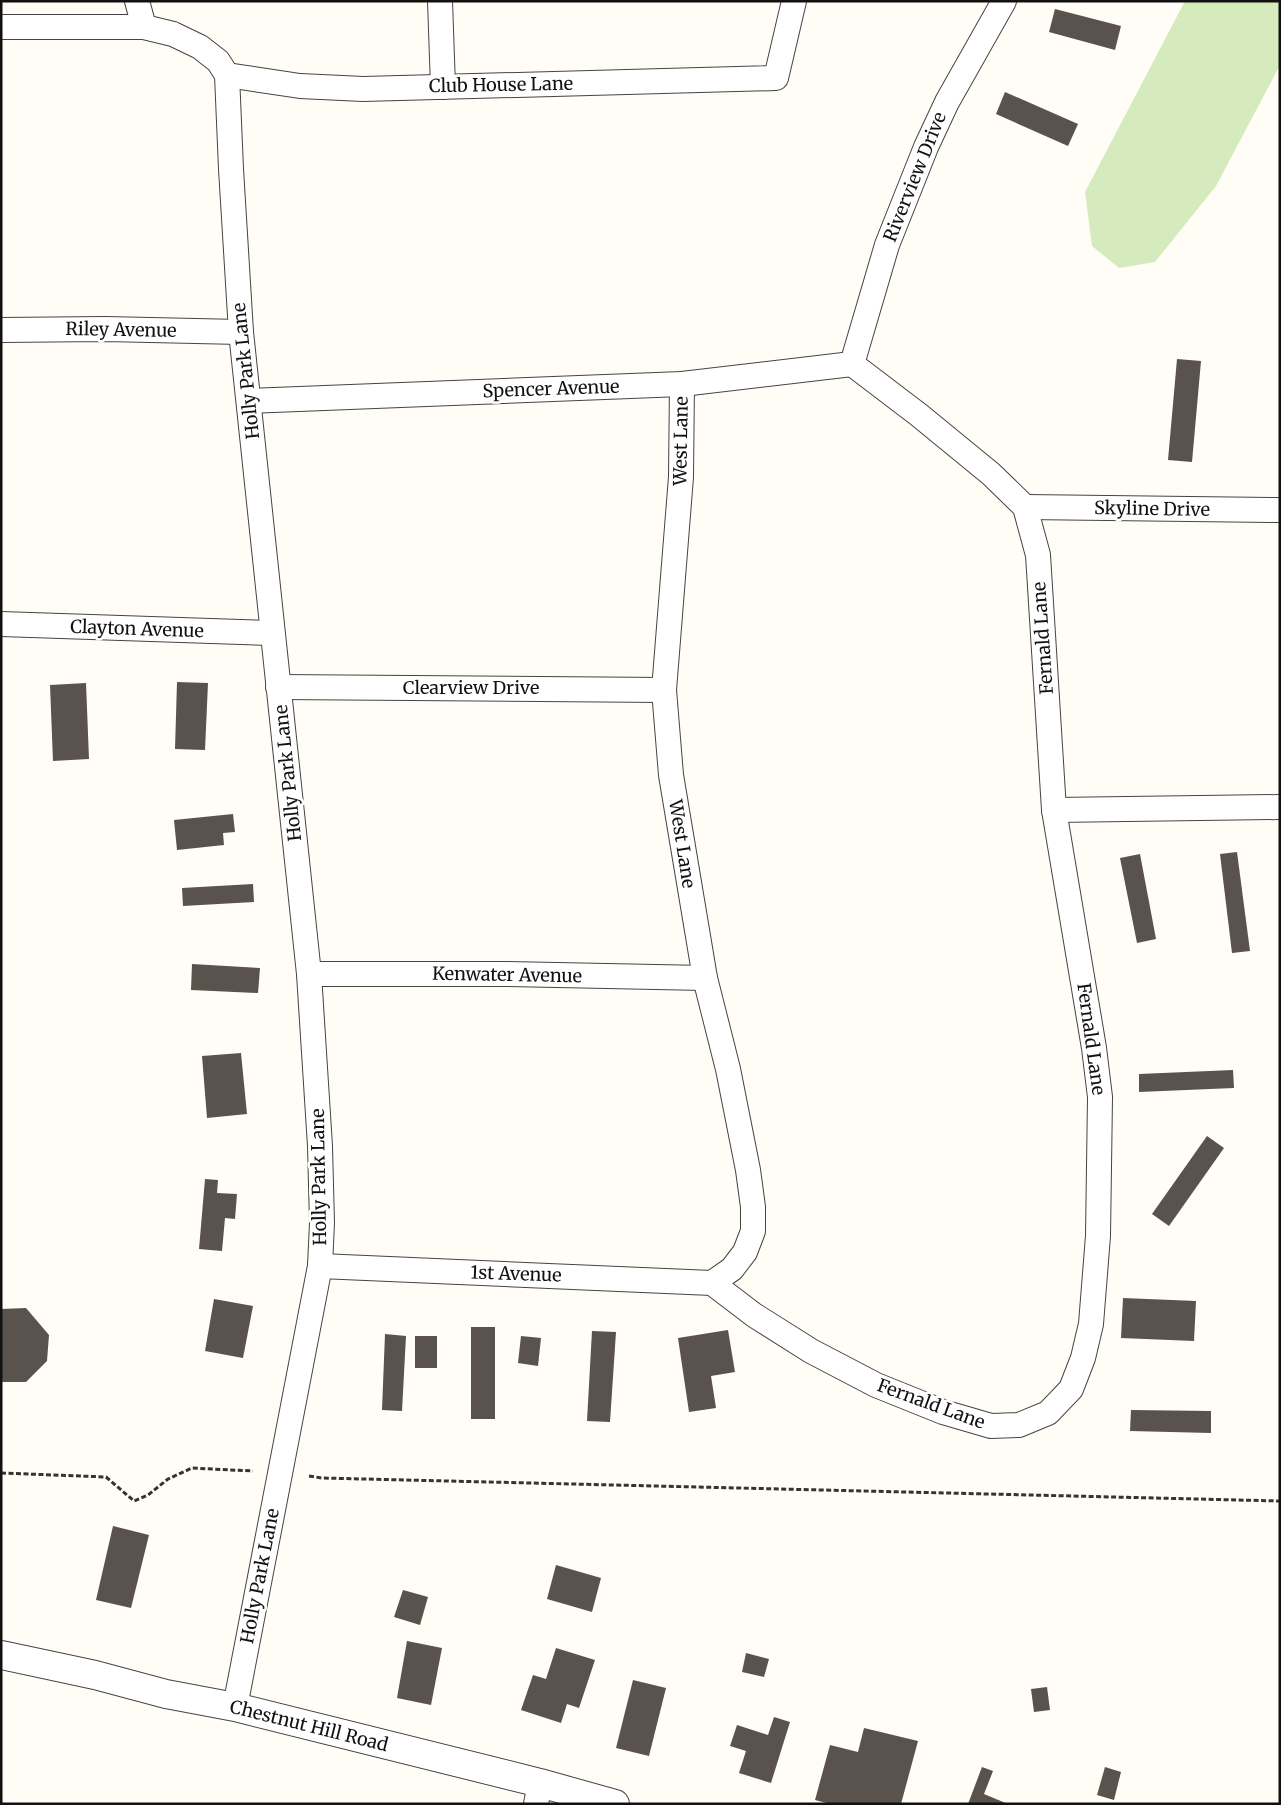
<svg xmlns="http://www.w3.org/2000/svg" width="1281" height="1805" viewBox="0 0 1281 1805" font-family="Merriweather,serif">
	<style>
		.green { fill: #d5ebbd }
		.building { fill: #5a524d }
		.lines { fill: none; stroke-linecap: round; stroke-linejoin: round }
		.minor-casing { stroke: #444; stroke-width: 26 }
		.tertiary-casing { stroke: #444; stroke-width: 30 }
		.path { stroke: #333; stroke-width: 3; stroke-dasharray: 5 2.5; stroke-linecap: butt }
		.minor { stroke: #fff; stroke-width: 24 }
		.tertiary { stroke: #fff; stroke-width: 28 }
		.labels { text-anchor: middle; stroke-width: 5; stroke-linejoin: round; paint-order: stroke }
		.street-label { font-size: 18px; fill: #111; stroke: #fff }
	</style>
	<rect width="100%" height="100%" fill="#fffdf5"/>
	<path class="green" d="M1185,1H1280V65L1216,186L1155,262L1119,268L1092,246L1085,192Z"/>
	<g class="building">
		<path d="M1055,9L1121,26L1115,50L1049,32Z"/>
		<path d="M1005,92L1078,124L1068,146L996,114Z"/>
		<path d="M1177,359L1201,361L1192,462L1168,460Z"/>
		<path d="M177,682L208,683L205,750L175,749Z"/>
		<path d="M86,683L89,759L53,761L50,685Z"/>
		<path d="M233,814L235,832L223,833L224,845L177,850L174,820Z"/>
		<path d="M1237,852L1250,951L1232,953L1220,854Z"/>
		<path d="M1140,854L1156,939L1137,943L1120,858Z"/>
		<path d="M253,884L254,902L183,906L182,888Z"/>
		<path d="M192,964L260,968L258,993L191,990Z"/>
		<path d="M241,1053L247,1114L207,1118L202,1056Z"/>
		<path d="M1233,1070L1234,1088L1139,1092V1074Z"/>
		<path d="M1207,1136L1224,1148L1169,1226L1152,1214Z"/>
		<path d="M205,1179L218,1180L217,1193L237,1194L235,1219L225,1218L222,1251L199,1249Z"/>
		<path d="M1123,1298L1196,1301L1194,1341L1121,1338Z"/>
		<path d="M214,1299L253,1306L243,1358L205,1351Z"/>
		<path d="M26,1308L49,1335L47,1361L26,1382H1V1309Z"/>
		<rect x="471" y="1327" width="24" height="92"/>
		<path d="M728,1330L735,1372L711,1376L716,1408L689,1412L678,1338Z"/>
		<path d="M592,1331L616,1332L610,1422L587,1421Z"/>
		<path d="M385,1334L406,1336L402,1411L382,1410Z"/>
		<rect x="415" y="1336" width="22" height="32"/>
		<path d="M521,1336L541,1338L538,1366L518,1363Z"/>
		<path d="M1131,1410L1211,1411V1433L1130,1431Z"/>
		<path d="M113,1526L149,1535L131,1608L96,1600Z"/>
		<path d="M556,1565L601,1578L592,1612L547,1599Z"/>
		<path d="M403,1590L428,1597L420,1625L394,1617Z"/>
		<path d="M407,1641L442,1648L431,1705L397,1698Z"/>
		<path d="M556,1648L595,1660L579,1708L567,1704L561,1723L521,1710L533,1675L546,1679Z"/>
		<path d="M746,1653L769,1659L764,1677L742,1672Z"/>
		<path d="M633,1680L666,1688L649,1756L616,1748Z"/>
		<path d="M1047,1687L1050,1710L1034,1712L1031,1689Z"/>
		<path d="M774,1717L790,1722L771,1783L739,1773L746,1751L730,1746L737,1725L768,1735Z"/>
		<path d="M864,1728L918,1741L901,1804H830L815,1800L830,1745L858,1752Z"/>
		<path d="M982,1767L993,1771L984,1794L1008,1804H968Z"/>
		<path d="M1105,1767L1121,1772L1114,1800L1097,1795Z"/>
	</g>
	<g class="lines">
		<defs>
			<g id="minor">
				<path d="M137,1L144,27"/>
				<path d="M440,1L443,87"/>
				<path d="M1,27H144L173,34L200,47L218,61L227,75L231,169L241,332L309,974L320,1146L322,1223L320,1266L235,1707"/>
				<path d="M227,75L300,86L363,89L776,78L794,1"/>
				<path d="M1,330L105,329L241,332"/>
				<path d="M852,364L887,245L926,147L947,102L1004,1"/>
				<path d="M682,384L681,477L664,690L671,775L705,978L728,1069L748,1170L753,1207V1231L745,1252L732,1269L712,1283"/>
				<path d="M249,401L682,384L852,364"/>
				<path d="M1025,507L1280,510"/>
				<path d="M1,624L272,633"/>
				<path d="M278,687L664,690"/>
				<path d="M1054,810L1280,807"/>
				<path d="M309,974H505L705,978"/>
				<path d="M320,1266L712,1283"/>
				<path d="M712,1283L754,1315L811,1351L876,1385L943,1412L991,1426L1019,1425L1048,1413L1071,1389L1083,1358L1091,1324L1098,1236L1100,1097L1094,1048L1054,810L1038,555L1025,507L991,474L919,415L852,364"/>
				<path d="M536,1804L540,1783"/>
			</g>
			<path id="tertiary" d="M1,1655L95,1675L166,1694L235,1707L540,1783L615,1804"/>
		</defs>
		<use href="#minor" class="minor-casing"/>
		<use href="#tertiary" class="tertiary-casing"/>
		<g class="path">
			<path d="M1,1473L106,1477L134,1501L148,1495L168,1479L192,1468L253,1471"/>
			<path d="M309,1476L322,1478L1280,1501"/>
		</g>
		<use href="#minor" class="minor"/>
		<use href="#tertiary" class="tertiary"/>
	</g>
	<g class="labels">
		<g class="street-label">
			<text transform="translate(501 85) rotate(-1)" y="6">Club House Lane</text>
			<text transform="translate(915 177) rotate(-68)" y="6">Riverview Drive</text>
			<text transform="translate(121 330) rotate(1)" y="6">Riley Avenue</text>
			<text transform="translate(246 371) rotate(-96)" y="6">Holly Park Lane</text>
			<text transform="translate(551 389) rotate(-2)" y="6">Spencer Avenue</text>
			<text transform="translate(681 441) rotate(-89)" y="6">West Lane</text>
			<text transform="translate(1152 509) rotate(1)" y="6">Skyline Drive</text>
			<text transform="translate(137 629) rotate(2)" y="6">Clayton Avenue</text>
			<text transform="translate(1043 638) rotate(-94)" y="6">Fernald Lane</text>
			<text x="471" y="694">Clearview Drive</text>
			<text transform="translate(288 773) rotate(-96)" y="6">Holly Park Lane</text>
			<text transform="translate(682 844) rotate(81)" y="6">West Lane</text>
			<text transform="translate(507 975) rotate(1)" y="6">Kenwater Avenue</text>
			<text transform="translate(1091 1039) rotate(82)" y="6">Fernald Lane</text>
			<text transform="translate(319 1177) rotate(-91)" y="6">Holly Park Lane</text>
			<text transform="translate(516 1274) rotate(2)" y="6">1st Avenue</text>
			<text transform="translate(931 1404) rotate(20)" y="6">Fernald Lane</text>
			<text transform="translate(260 1576) rotate(-79)" y="6">Holly Park Lane</text>
			<text transform="translate(309 1726) rotate(14)" y="6">Chestnut Hill Road</text>
		</g>
	</g>
	<rect width="1281" height="1805" fill="none" stroke="#111111" stroke-width="5"/>
</svg>
